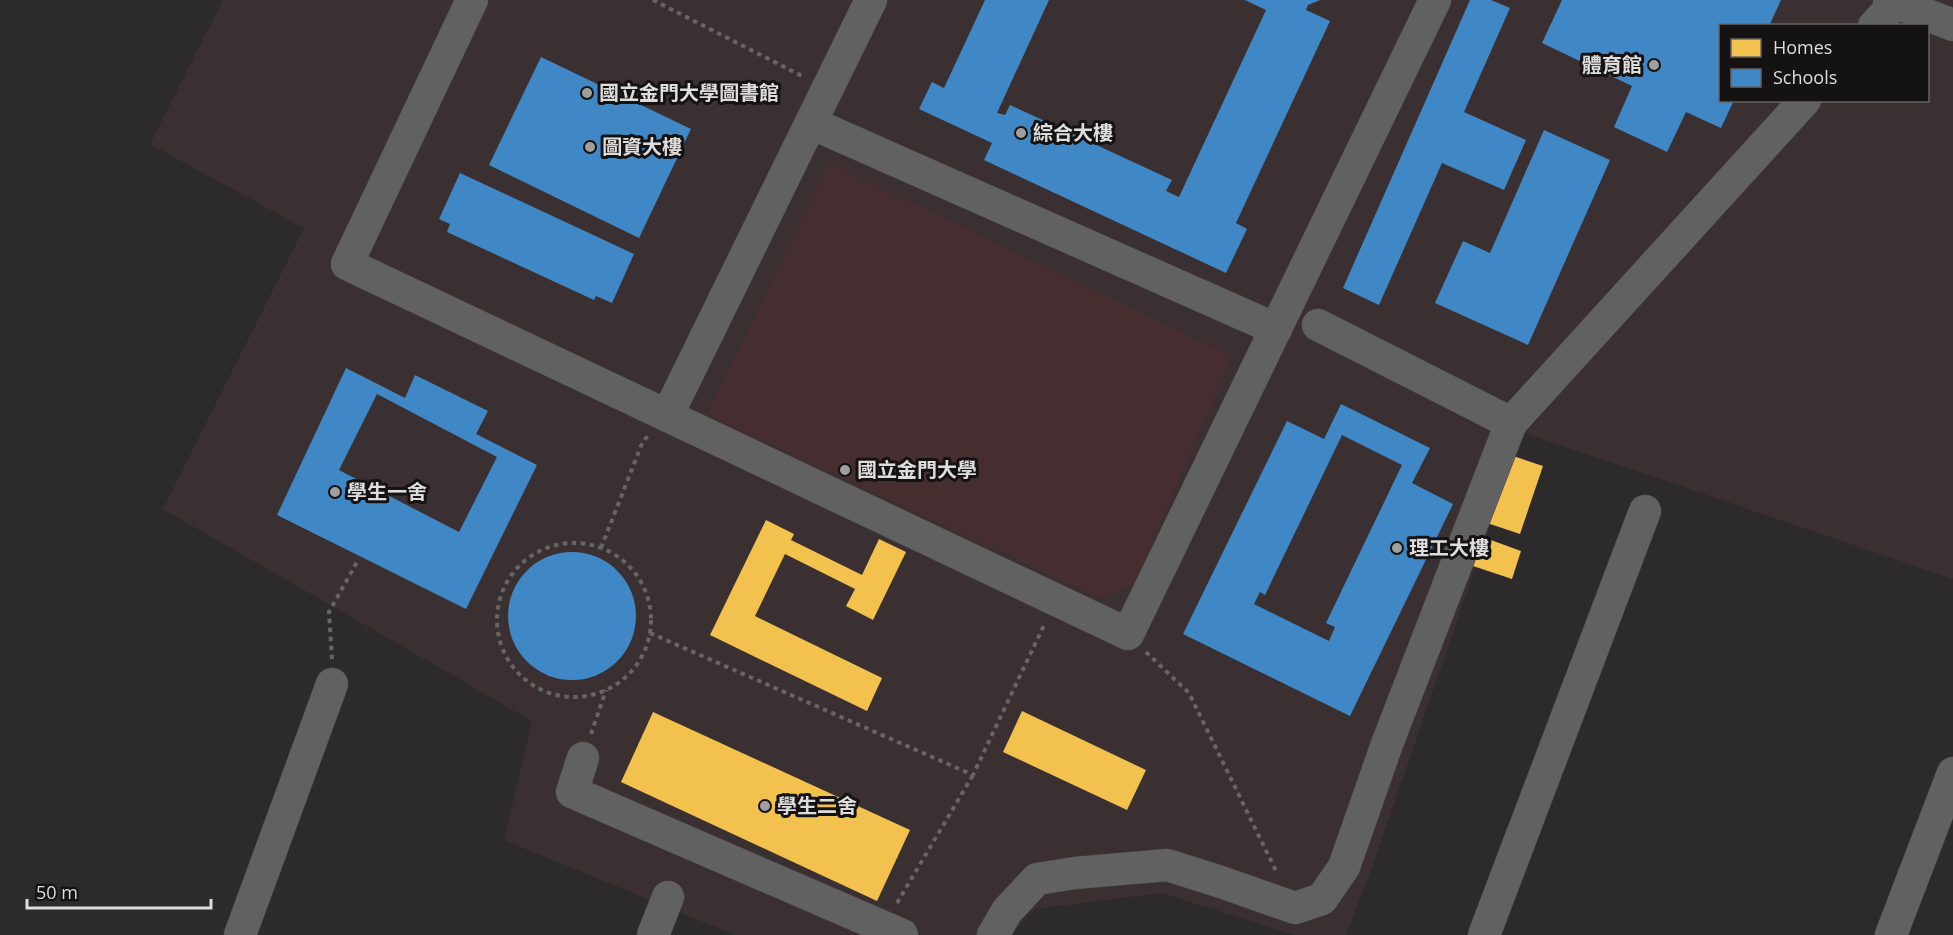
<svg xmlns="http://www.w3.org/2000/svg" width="1953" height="935" viewBox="0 0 1953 935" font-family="'Open Sans','Noto Sans TC',sans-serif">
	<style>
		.built { fill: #3a3031; fill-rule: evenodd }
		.green { fill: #462d30 }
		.homes { fill: #f2c14e }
		.schools { fill: #3f88c5; fill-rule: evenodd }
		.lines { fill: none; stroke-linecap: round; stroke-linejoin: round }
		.minor-casing { stroke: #494748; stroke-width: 33 }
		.path { stroke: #676566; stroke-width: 4; stroke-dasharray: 4.5 4.5; stroke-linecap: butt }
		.minor { stroke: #626161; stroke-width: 32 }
		.poi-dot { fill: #a09e9e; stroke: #141213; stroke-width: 2 }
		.labels { text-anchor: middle; stroke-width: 6; stroke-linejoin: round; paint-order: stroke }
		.poi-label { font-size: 20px; font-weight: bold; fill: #dfdcdc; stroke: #141213; text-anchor: start }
	</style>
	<rect width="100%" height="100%" fill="#2c2a2b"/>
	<path class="built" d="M223,0H1953V579L1522,432L1373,865L1346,935H1294L1162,893L1035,909L1010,935H735L504,840L532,721L163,509L304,228L150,144ZM1720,26H1928V100H1720Z"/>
	<path class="green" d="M829,163L1232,356L1134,585L1100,598L707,415Z"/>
	<g class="homes">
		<path d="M1504,453L1543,466L1520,534L1481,521Z"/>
		<path d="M766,520L794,534L791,540L862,575L879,539L906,552L873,620L846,606L855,589L785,554L755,616L882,678L867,711L710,635Z"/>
		<path d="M1477,535L1521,551L1512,579L1467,564Z"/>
		<path d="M1022,711L1146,770L1127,810L1003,752Z"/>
		<path d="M653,712L910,830L877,901L621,782Z"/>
	</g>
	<g class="schools">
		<path d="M985,0H1049L997,113L1005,115L1010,105L1172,180L1166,191L1179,197L1266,10L1245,0H1320L1308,5L1306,10L1330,21L1236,223L1247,229L1226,273L984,160L992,143L919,109L932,82L944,88Z"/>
		<path d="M1470,0H1491L1510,8L1464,112L1526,140L1504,190L1442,163L1379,305L1343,288Z"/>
		<path d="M1562,0H1781L1769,26H1720V100H1734L1721,128L1686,112L1667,152L1614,127L1632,86L1542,43Z"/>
		<path d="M541,57L691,129L639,238L489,165Z"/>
		<path d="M1544,130L1610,160L1528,345L1435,303L1463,241L1490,253Z"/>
		<path d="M460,173L634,254L612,303L596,296L594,300L447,232L450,224L439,219Z"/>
		<path d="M346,368L405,398L415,375L488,411L476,434L537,465L466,609L277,515ZM377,394L497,457L459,532L339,470Z"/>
		<path d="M1341,404L1430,448L1412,483L1453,504L1350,716L1183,634L1287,421L1324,439ZM1342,435L1402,465L1326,623L1335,627L1329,641L1254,604L1260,592L1265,595Z"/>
		<circle cx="572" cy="616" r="64"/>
	</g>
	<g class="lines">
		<defs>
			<g id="minor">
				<path d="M472,0L347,264L1128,634L1435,0"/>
				<path d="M1889,0L1953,25"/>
				<path d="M1874,26L1895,3"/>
				<path d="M811,123L1276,329"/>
				<path d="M1318,325L1511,423L1805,100"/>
				<path d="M667,416L871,0"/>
				<path d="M583,758L572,792L902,935"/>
				<path d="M240,935L332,684"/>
				<path d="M653,935L668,897"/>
				<path d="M993,935L1007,911L1037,879L1075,873L1167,865L1221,882L1295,908L1322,899L1344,867L1387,744L1511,423"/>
				<path d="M1484,935L1645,511"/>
				<path d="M1891,935L1953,773"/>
			</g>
		</defs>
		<use href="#minor" class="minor-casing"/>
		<g class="path">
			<path d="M653,0L802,76"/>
			<circle cx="574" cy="620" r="77"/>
			<path d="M601,548L643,441L648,436"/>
			<path d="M650,633L973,775L1045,623"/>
			<path d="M1146,652L1189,693L1277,873"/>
			<path d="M332,659L329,612L357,562"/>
			<path d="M591,734L606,690"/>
			<path d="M897,903L973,775"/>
		</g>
		<use href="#minor" class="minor"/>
	</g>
	<g class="poi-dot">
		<circle cx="1654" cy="65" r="6"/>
		<circle cx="587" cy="93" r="6"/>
		<circle cx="1021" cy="133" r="6"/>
		<circle cx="590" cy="147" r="6"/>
		<circle cx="845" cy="470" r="6"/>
		<circle cx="335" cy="492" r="6"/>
		<circle cx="1397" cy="548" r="6"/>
		<circle cx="765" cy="806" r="6"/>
	</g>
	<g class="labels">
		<g class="poi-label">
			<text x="1642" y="72" text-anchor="end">體育館</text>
			<text x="599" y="100">國立金門大學圖書館</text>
			<text x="1033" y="140">綜合大樓</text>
			<text x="602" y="154">圖資大樓</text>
			<text x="857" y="477">國立金門大學</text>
			<text x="347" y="499">學生一舍</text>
			<text x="1409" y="555">理工大樓</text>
			<text x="777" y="813">學生二舍</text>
		</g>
	</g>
	<rect x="1719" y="24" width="210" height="78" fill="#141213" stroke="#656363" stroke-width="1.5"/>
	<rect x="1731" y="39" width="30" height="18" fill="#f2c14e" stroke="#656363" stroke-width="1.5"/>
	<text x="1773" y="54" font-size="18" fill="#dfdcdc">Homes</text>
	<rect x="1731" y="69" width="30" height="18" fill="#3f88c5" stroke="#656363" stroke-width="1.5"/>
	<text x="1773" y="84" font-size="18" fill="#dfdcdc">Schools</text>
	<path d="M27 899v9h184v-9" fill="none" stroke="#dfdcdc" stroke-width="3"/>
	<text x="36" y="899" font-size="18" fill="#dfdcdc" stroke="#141213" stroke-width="4.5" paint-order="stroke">50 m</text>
</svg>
